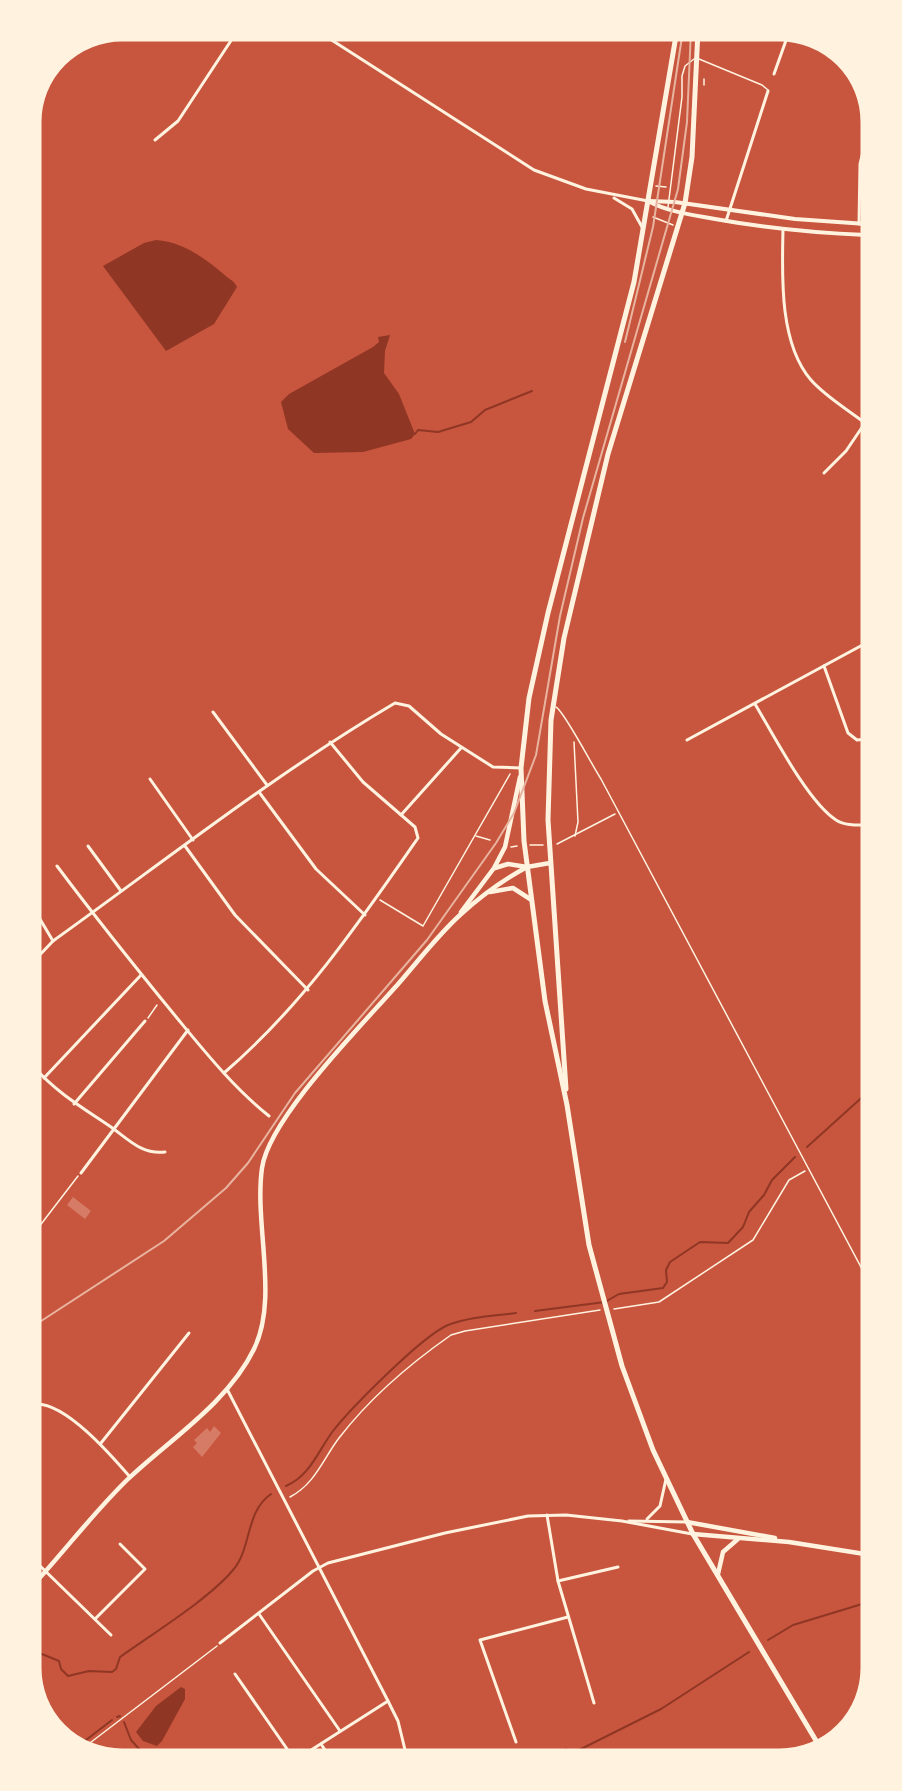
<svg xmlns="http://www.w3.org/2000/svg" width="902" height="1791" viewBox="0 0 902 1791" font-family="'Work Sans',sans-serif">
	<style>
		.water { fill: #8f3625 }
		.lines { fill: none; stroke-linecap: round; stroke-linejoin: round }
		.stream { stroke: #8f3625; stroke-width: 2 }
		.building { fill: #d67c66 }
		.path { stroke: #fff3e0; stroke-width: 1.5 }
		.service { stroke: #fff3e0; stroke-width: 1.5 }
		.minor { stroke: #fff3e0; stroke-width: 3 }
		.tertiary { stroke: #fff3e0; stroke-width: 4 }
		.secondary { stroke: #fff3e0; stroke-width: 4.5 }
		.primary { stroke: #fff3e0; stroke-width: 5 }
		.rail { stroke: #e9b49f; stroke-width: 2 }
		.rim { fill: none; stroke: #fff3e0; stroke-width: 3 }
	</style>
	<rect width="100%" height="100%" fill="#c8553d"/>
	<g class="water">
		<path d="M156,240C184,242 206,259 227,277C232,281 234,281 237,287L214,324L166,351L103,266L144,243Z"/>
		<path d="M390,335L385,351L384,373L399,394L415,434L411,439L363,452L314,453L288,429L281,402L289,394L373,347L379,342L378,337Z"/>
		<path d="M181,1687L185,1689V1699L162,1741L157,1746L143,1741L136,1732L156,1706Z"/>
	</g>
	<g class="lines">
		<g class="stream">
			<path d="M415,434L418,430L438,432L471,422L485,410L532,391"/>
			<path d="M807,1147L869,1091"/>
			<path d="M535,1311L605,1302L619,1294L663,1288L667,1282L666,1270L670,1262L700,1242L728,1243L743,1227L749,1212L764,1195L772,1180L795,1157"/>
			<path d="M286,1486C310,1476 318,1451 333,1431C351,1408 422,1336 448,1325C469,1317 493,1316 516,1313"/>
			<path d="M768,1640L793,1625L872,1601"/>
			<path d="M37,1652L59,1661L61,1669L68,1676L89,1671L112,1672L116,1669L120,1657C152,1634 209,1599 233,1570C252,1548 245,1512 271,1494"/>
			<path d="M117,1717L120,1716"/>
			<path d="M124,1722L131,1740L150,1761"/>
			<path d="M86,1740L112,1720"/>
			<path d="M553,1757L566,1749L569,1755L661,1709L749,1652"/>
		</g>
	</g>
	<g class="building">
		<path d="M73,1197L91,1211L85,1219L67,1205Z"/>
		<path d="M214,1426L221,1433L202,1457L193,1447L197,1443L194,1440L207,1428L210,1432Z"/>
	</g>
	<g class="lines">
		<g class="path">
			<path d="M704,79V85"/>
			<path d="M656,186L666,187"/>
			<path d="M653,217L673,225"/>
			<path d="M574,742L578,822L575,836"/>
			<path d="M476,836L490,840"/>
			<path d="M557,844L615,814"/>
			<path d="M530,845H543"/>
			<path d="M511,847L517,846"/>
			<path d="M380,900L423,926L510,774"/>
			<path d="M148,1018L157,1005"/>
			<path d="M35,1232L78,1176"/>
			<path d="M614,1309L659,1302L753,1240L789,1180L805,1171"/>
			<path d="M290,1497C315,1484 323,1459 339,1438C369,1399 411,1363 451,1335L465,1331L600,1310"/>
			<path d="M82,1749L217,1646"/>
		</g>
		<g class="service">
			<path d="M699,59L762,85L768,90"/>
			<path d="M668,207L682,97V76L685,66L694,59"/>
			<path d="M556,707C564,711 593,767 601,779L870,1284"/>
		</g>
		<g class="minor">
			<path d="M316,30L534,170L586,189L648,201"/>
			<path d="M774,74L789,32"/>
			<path d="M155,140L178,121L238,30"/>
			<path d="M614,198L632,209L642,227"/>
			<path d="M726,221L768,91"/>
			<path d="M859,224L860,164L865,143"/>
			<path d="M783,230C782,275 779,343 811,380C826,397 847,409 865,423"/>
			<path d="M824,473L846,451L867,420"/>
			<path d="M824,666L848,733L857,740L868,739"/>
			<path d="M755,704C773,734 808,802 836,820C845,826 858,825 868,825"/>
			<path d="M213,712L267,785"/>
			<path d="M687,740L868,642"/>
			<path d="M150,779L193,840"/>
			<path d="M259,792L316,869L365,915"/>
			<path d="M401,815L461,748"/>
			<path d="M88,846L121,891"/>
			<path d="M185,846L235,915L308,990"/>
			<path d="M57,866C96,918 136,968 177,1018C206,1053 234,1088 269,1116"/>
			<path d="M34,909L53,941"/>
			<path d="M34,961L53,941C166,860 275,774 395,703L409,706L441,734L493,767L521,768"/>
			<path d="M34,1067C57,1093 83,1108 111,1127C128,1139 142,1155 165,1152"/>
			<path d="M224,1073C303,1005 359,923 418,838L415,827L363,782L330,742"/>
			<path d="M44,1078L141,975"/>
			<path d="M74,1104L145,1021"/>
			<path d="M81,1173L188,1030"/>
			<path d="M227,1389L388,1701L398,1721L407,1758"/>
			<path d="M36,1404C66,1403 111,1455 130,1477"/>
			<path d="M101,1443L189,1333"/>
			<path d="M547,1515L558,1581L594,1703"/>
			<path d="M647,1519L660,1506L666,1479"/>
			<path d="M629,1521L687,1522"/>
			<path d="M36,1562L111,1635"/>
			<path d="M558,1581L618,1567"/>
			<path d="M259,1614L340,1731"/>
			<path d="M95,1619L145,1569L120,1544"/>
			<path d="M220,1643L313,1571L328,1563L445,1533L528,1516L566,1515L622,1521L692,1534"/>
			<path d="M235,1674L294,1759"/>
			<path d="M516,1742L480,1640L568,1617"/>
			<path d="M321,1744L331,1759"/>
			<path d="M297,1759L388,1701"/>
		</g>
		<g class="tertiary">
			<path d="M648,201C668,212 693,215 715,219C765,228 815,233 866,235"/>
			<path d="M649,201L675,202L795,219L866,224"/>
		</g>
		<g class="secondary">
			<path d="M495,868L508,864L527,867L550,863"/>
			<path d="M490,892L513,888L530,899"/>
			<path d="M461,912L494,868L505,847L520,777"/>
			<path d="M687,1522L775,1538"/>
			<path d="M693,1534L789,1542L871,1555"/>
			<path d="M718,1574L723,1552L738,1539"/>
			<path d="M36,1582C67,1548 95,1511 128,1479C169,1440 228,1403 254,1349C279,1298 254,1225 262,1168C269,1118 364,1023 399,983C419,960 438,935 460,915C481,896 503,880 527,867"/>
		</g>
		<g class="primary">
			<path d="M677,30L634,282L548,613L529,698L521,768L524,841L545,1001L567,1105L589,1245L622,1366L653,1450L693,1534L821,1749"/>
			<path d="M566,1089L548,820L551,720L564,638L608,454L685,203L692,157L698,30"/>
		</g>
		<g class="rail">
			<path d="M625,342L653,227L683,30"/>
			<path d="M35,1325L164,1241L226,1188L248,1163L295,1093L427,940L496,843L514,813L536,755L560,616L583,518L678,189L687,122L691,30"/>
		</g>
	</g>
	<path d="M0 0H902V1791H0ZM122 40H780A82 82 0 0 1 862 122V1668A82 82 0 0 1 780 1750H122A82 82 0 0 1 40 1668V122A82 82 0 0 1 122 40Z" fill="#fff3e0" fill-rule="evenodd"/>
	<path class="rim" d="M122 40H780A82 82 0 0 1 862 122V1668A82 82 0 0 1 780 1750H122A82 82 0 0 1 40 1668V122A82 82 0 0 1 122 40Z"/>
</svg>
